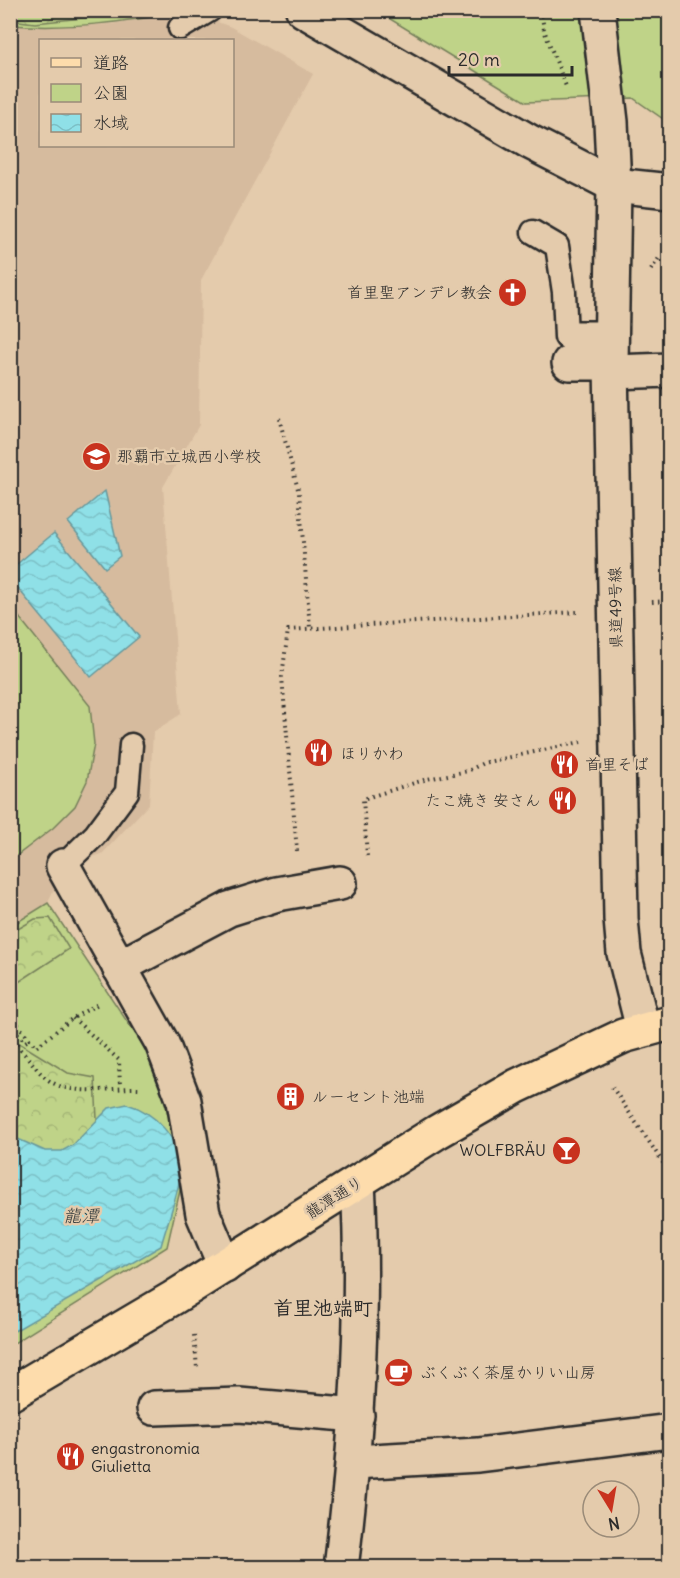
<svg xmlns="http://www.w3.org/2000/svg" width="680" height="1578" viewBox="0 0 680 1578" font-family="Delius,'Klee One',sans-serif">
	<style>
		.built { fill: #d6bb9e; fill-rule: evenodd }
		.green { fill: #bfd388; stroke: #757f5a; stroke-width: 1.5 }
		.forest { fill: url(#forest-crowns); stroke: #757f5a; stroke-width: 1.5 }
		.water { fill: url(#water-waves); stroke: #67989c; stroke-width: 1.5 }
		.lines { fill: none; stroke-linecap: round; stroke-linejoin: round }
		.lane-casing { stroke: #2b2b2b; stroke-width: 27 }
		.street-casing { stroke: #2b2b2b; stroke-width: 38 }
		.secondary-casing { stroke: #2b2b2b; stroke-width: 38 }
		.primary-casing { stroke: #2b2b2b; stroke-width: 38 }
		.path { stroke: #2b2b2b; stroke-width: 4; stroke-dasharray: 1.5 4.5; stroke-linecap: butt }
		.lane { stroke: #e4cbac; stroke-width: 22 }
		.street { stroke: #e4cbac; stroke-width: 33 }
		.secondary { stroke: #e4cbac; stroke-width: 33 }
		.primary { stroke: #fddcac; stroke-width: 33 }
		.labels { text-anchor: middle; stroke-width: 5; stroke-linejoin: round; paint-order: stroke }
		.poi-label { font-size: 16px; fill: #2b2b2b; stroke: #e4cbac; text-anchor: start }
		.street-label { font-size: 16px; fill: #2b2b2b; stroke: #e4cbac }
		.water-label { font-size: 18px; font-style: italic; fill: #353d3e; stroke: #e4cbac }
		.quarter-label { font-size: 20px; font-weight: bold; fill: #2b2b2b; stroke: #e4cbac }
	</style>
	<defs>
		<pattern id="forest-crowns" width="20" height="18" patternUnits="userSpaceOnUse" patternTransform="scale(1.5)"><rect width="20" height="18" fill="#bfd388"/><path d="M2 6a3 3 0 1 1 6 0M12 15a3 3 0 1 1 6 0" fill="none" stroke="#a4b576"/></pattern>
		<pattern id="water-waves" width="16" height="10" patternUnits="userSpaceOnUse" patternTransform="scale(1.5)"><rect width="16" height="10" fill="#8fe0e7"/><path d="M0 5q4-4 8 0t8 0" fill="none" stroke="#7cc0c6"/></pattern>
	</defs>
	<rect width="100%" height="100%" fill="#e4cbac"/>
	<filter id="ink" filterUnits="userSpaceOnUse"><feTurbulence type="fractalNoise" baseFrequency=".0167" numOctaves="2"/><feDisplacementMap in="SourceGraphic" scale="12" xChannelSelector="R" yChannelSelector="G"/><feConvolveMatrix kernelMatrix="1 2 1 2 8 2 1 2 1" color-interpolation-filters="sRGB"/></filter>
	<g filter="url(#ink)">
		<path class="built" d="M188,11L231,27L313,74L201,280L199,425L163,487L181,714L153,732L149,804L102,854L63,866L48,903L11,926V25L36,27L111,24ZM40,40H232V146H40Z"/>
		<g class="green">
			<path d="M10,11L186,10L188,11C129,21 71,30 11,25Z"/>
			<path d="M377,11H669V123L633,98L526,102Z"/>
			<path d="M11,607L90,706L94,744L87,781L75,806L53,828L11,860Z"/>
			<path d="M48,903L154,1062L184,1173L167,1247L11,1345V926Z"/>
		</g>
		<g class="forest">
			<path d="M11,10H149V11L35,23L11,20Z"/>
			<path d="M50,918L69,949L11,987V933L35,919Z"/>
			<path d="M11,1038L68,1073L95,1078L98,1140L49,1164L11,1150Z"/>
		</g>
		<g class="water">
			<path d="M105,491L120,556L105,568L68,522Z"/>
			<path d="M54,533L139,637L91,677L11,580V569Z"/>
			<path d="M127,1104C155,1112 179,1138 181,1169C182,1182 165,1230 161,1246L11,1333V1136L45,1151H62L73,1145L109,1108Z"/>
		</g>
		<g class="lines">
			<defs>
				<g id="lane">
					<path d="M180,28L210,10"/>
					<path d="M533,232L557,246L564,292L566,337L575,338"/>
					<path d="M63,866L95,835L127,792L131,745"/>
				</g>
				<g id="street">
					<path d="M303,10L530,142L614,185"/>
					<path d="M575,338H611"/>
					<path d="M569,363H611"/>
					<path d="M612,372L670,370"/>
					<path d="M63,866L162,1043L184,1101L203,1214L225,1266"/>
					<path d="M119,967L229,909L277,894L340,883"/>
					<path d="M154,1408L239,1405L357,1415"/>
					<path d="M354,1462L478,1455L670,1431"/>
					<path d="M341,1568C357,1440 365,1310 358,1182"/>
				</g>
				<g id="secondary">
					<path d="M598,10L611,122L614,185L611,363L621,919L624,953L643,1029"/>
					<path d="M614,185L670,191"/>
				</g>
				<path id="primary" d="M10,1394L173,1298L437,1132L517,1086L623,1036L670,1023"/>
			</defs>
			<use href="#lane" class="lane-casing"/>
			<use href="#street" class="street-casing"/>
			<use href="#secondary" class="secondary-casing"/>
			<use href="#primary" class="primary-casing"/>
			<g class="path">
				<path d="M541,10L544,30L567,89"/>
				<path d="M651,270L659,258"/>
				<path d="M279,418L299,493L310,628"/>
				<path d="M652,602L670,601"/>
				<path d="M297,851L282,677L288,630L577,612"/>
				<path d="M367,856L363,799L427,779L468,771L483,763L581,742"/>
				<path d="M10,1015L36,1047L73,1018L98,1004"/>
				<path d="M73,1018L119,1060L120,1087"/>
				<path d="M10,1024L25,1042L30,1039"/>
				<path d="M10,1034L21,1048"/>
				<path d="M10,1043C27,1051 33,1068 47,1079C71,1098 111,1087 139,1088"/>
				<path d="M612,1087L670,1173"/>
				<path d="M194,1335L197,1368"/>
			</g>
			<use href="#lane" class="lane"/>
			<use href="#street" class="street"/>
			<use href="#secondary" class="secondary"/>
			<use href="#primary" class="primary"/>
		</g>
	</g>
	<defs>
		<symbol id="church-disc" viewBox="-11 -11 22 22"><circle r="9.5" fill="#c8321e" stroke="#e4cbac"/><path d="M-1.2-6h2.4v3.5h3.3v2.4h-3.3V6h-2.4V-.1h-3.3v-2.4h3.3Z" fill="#fff"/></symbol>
		<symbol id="school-disc" viewBox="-11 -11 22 22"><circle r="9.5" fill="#c8321e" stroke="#e4cbac"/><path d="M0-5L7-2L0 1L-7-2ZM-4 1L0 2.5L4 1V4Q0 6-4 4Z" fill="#fff"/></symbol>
		<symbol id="restaurant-disc" viewBox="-11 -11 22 22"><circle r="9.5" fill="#c8321e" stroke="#e4cbac"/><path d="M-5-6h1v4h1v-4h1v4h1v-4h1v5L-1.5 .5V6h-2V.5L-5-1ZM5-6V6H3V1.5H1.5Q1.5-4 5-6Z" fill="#fff"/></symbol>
		<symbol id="building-disc" viewBox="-11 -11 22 22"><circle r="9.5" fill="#c8321e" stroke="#e4cbac"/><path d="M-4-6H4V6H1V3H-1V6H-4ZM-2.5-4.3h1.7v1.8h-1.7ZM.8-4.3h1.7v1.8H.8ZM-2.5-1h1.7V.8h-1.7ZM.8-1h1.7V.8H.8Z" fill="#fff"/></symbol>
		<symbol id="bar-disc" viewBox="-11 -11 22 22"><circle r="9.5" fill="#c8321e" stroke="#e4cbac"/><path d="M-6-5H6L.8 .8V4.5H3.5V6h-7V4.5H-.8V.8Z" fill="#fff"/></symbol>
		<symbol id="cafe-disc" viewBox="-11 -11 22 22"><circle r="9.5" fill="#c8321e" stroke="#e4cbac"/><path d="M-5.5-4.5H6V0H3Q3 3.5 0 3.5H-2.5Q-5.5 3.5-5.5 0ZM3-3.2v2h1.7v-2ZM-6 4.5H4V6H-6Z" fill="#fff"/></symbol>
	</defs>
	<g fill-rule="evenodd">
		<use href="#church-disc" x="496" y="276" width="33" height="33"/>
		<use href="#school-disc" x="80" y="440" width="33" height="33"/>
		<use href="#restaurant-disc" x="302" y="736" width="33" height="33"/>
		<use href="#restaurant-disc" x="548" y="748" width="33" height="33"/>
		<use href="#restaurant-disc" x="546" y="784" width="33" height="33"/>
		<use href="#building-disc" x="274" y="1080" width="33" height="33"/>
		<use href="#bar-disc" x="550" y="1134" width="33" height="33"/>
		<use href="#cafe-disc" x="382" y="1356" width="33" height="33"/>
		<use href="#restaurant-disc" x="54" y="1440" width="33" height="33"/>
	</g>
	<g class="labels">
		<g class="poi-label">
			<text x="492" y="298" text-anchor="end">首里聖アンデレ教会</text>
			<text x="117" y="462">那覇市立城西小学校</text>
			<text x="340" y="759">ほりかわ</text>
			<text x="585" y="770">首里そば</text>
			<text x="541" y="806" text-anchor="end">たこ焼き 安さん</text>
			<text x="312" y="1102">ルーセント池端</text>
			<text x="546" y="1156" text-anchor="end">WOLFBRÄU</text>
			<text x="420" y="1378">ぶくぶく茶屋かりい山房</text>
			<text x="91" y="1454">engastronomia<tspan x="91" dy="18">Giulietta</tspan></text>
		</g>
		<g class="street-label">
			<text transform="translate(615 608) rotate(-91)" y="6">県道49号線</text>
			<text transform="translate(334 1197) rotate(-32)" y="6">龍潭通り</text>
		</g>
		<g class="water-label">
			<text x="81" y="1222">龍潭</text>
		</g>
		<g class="quarter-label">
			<text x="323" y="1315">首里池端町</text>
		</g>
	</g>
	<rect width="680" height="1578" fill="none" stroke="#e4cbac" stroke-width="36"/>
	<rect x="18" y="18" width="644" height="1542" fill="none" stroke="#2b2b2b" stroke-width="2" filter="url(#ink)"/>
	<rect x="39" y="39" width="195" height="108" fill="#e4cbac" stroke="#9a8b78" stroke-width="1.5"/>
	<rect x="51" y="58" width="30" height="9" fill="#fddcac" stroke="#9a8b78" stroke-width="1.5"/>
	<text x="93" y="69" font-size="18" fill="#2b2b2b">道路</text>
	<rect x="51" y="84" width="30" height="18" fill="#bfd388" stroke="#9a8b78" stroke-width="1.5"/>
	<text x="93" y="99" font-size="18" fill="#2b2b2b">公園</text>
	<rect x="51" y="114" width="30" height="18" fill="url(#water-waves)" stroke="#9a8b78" stroke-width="1.5"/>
	<text x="93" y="129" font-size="18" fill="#2b2b2b">水域</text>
	<g transform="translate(611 1509) rotate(169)"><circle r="28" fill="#e4cbac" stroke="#9a8b78" stroke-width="1.5"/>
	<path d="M0-4.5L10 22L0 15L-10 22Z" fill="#c8321e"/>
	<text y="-9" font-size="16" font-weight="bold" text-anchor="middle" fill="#2b2b2b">N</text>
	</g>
	<path d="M449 66v9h123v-9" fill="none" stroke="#2b2b2b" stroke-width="3"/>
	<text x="458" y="66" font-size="18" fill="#2b2b2b" stroke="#e4cbac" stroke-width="4.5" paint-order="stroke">20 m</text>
</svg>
